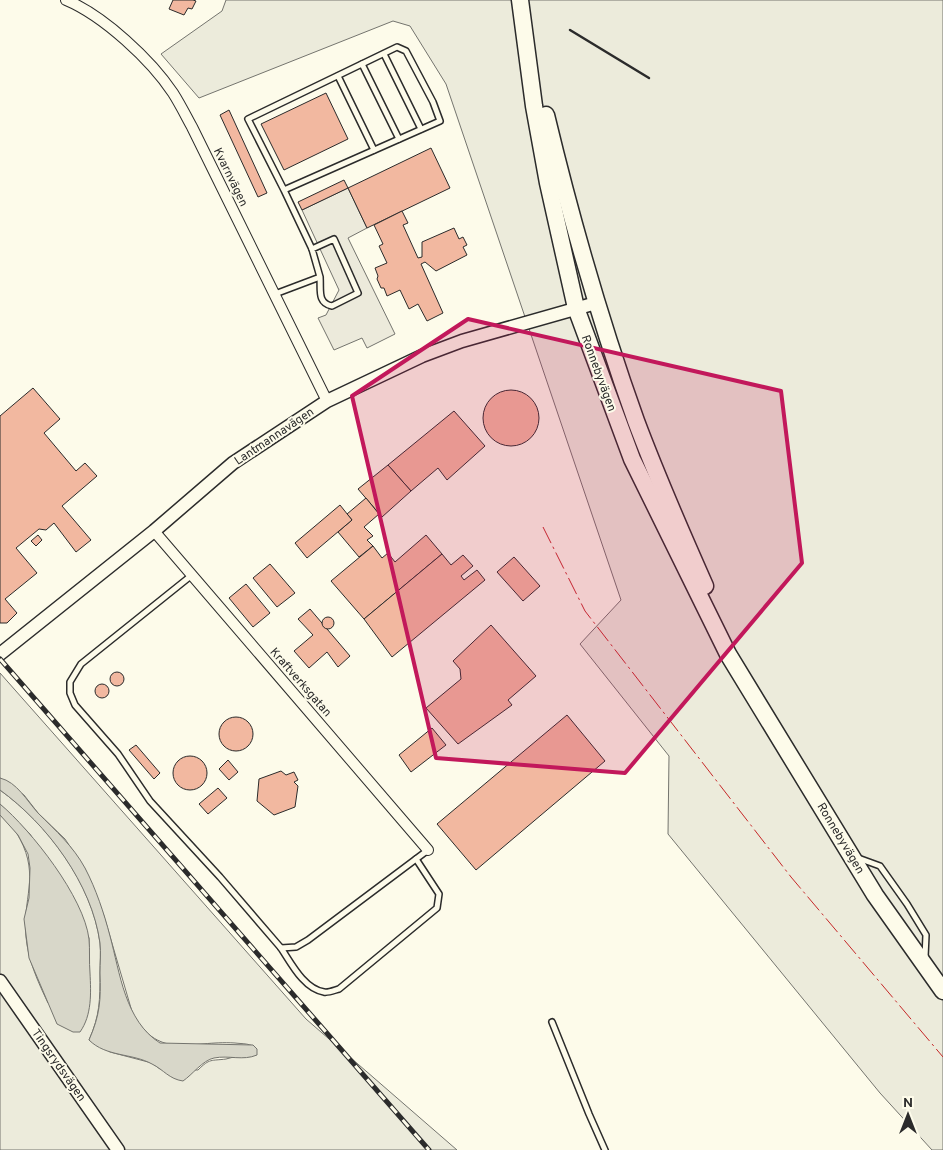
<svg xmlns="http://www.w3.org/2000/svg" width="943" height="1150" viewBox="0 0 943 1150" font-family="Overpass,sans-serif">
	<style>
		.green { fill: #ecebdb; stroke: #74746e }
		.parking { fill: #eceadb; stroke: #74746e }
		.water { fill: #d8d7c9; stroke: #74746e }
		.building { fill: #f2b8a0; stroke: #2b2b2b }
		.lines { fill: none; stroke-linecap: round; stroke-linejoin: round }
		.service-casing { stroke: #2b2b2b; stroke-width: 8 }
		.minor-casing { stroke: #2b2b2b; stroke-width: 12 }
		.tertiary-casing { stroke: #2b2b2b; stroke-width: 15 }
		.primary-casing { stroke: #2b2b2b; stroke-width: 19 }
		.service { stroke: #fdfbea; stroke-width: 5 }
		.minor { stroke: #fdfbea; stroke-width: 10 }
		.tertiary { stroke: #fdfbea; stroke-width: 12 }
		.primary { stroke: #fdfbea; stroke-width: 16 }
		.rail-casing { stroke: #2b2b2b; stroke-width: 5 }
		.rail { stroke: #fdfbea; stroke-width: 3; stroke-dasharray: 9; stroke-linecap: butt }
		.wall { stroke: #2b2b2b; stroke-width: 2.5 }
		.power { stroke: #c62828; stroke-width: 1; stroke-dasharray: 18 4 2.5 4; stroke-linecap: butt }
		.marked { fill: #c2185b; fill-opacity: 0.2; stroke: #c2185b; stroke-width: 4; stroke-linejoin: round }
		.labels { text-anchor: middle; stroke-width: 4; stroke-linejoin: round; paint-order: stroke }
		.street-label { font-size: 12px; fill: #2b2b2b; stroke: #fdfbea }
	</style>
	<rect width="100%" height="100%" fill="#fdfbea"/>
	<g class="green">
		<path d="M226,0H943V1150H932L880,1093L668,834L669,756L580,644L621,600L446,84L410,26L393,21L199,98L161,54L222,11Z"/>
		<path d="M0,673L306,1019L457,1150H0V815C8,821 15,830 20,839C40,877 22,899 26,937C28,960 38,982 48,1003L89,959V938L30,834L0,804V790C47,824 92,883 100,943C101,952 100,963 100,973C100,1000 100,1015 89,1040L110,1052L152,1063L160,1069L198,1070C210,1058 211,1061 226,1059C236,1057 247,1052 257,1049C251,1043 243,1044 235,1043C190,1040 161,1061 133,1015L104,916L85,869L65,839L38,813L24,795L0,778Z"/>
	</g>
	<path class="parking" d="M348,188L367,228L348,238L395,334L367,348L362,338L334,350L318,318L326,315L339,290L302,210Z"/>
	<g class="water">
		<path d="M0,778C17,782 27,801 38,813C56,831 73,846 85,868C96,889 104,913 110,936C120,973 125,1021 160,1043L253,1045L257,1049V1055C243,1061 229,1055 214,1058C203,1060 192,1075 183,1081C169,1079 164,1070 152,1064C132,1053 106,1057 89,1040C100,1015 101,1000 100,973C100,963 101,953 100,943C92,884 47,824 0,790Z"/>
		<path d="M0,804C31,830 84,897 89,939C90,950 89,962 90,973C91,993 92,1015 80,1032H73L57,1024L29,958L24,919L29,898L30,868L28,854L18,835L0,815Z"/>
	</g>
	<g class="building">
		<path d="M173,0H193L196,1L192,9L188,8L184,15L169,9Z"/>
		<path d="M326,93L348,139L284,170L261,124Z"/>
		<path d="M229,110L267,193L258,197L220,115Z"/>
		<path d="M431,148L450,188L367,228L348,188Z"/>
		<path d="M344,180L348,188L302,210L298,202Z"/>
		<path d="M402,211L408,223L403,225L418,258L422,257V242L454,228L459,239L463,237L467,245L463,247L467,255L436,271L425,262L421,264L443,313L427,321L418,304L409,309L400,290L387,296L384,288H381L377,279L378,276L375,268L387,263L379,246L383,244L374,225Z"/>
		<path d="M33,388L60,419L44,433L76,471L85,463L97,476L62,506L91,540L76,552L54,523L46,530L39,529L16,548L37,573L5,599L17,613L7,623H0V416Z"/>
		<circle cx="511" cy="418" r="28"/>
		<path d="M454,411L485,446L447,480L438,468L411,491L388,465Z"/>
		<path d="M388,465L411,491L382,517L358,489Z"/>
		<path d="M366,498L379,514L364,527L373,536L367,540L373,546L359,557L338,532L352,520L347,514Z"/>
		<path d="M340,505L352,520L307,558L295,543Z"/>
		<path d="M38,535L42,540L36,546L31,541Z"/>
		<path d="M426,535L442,554L364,619L331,581L373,546L382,558L388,553L395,562Z"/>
		<path d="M442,554L451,565L463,555L473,566L461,576L464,580L477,570L485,580L392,657L364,619Z"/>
		<path d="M514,557L540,586L523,601L497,572Z"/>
		<path d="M270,564L295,593L277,607L253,578Z"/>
		<path d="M246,584L270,613L253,627L229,598Z"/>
		<path d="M310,609L350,656L338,667L327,652L309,668L294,651L313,635L298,619Z"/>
		<circle cx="328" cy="623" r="6"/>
		<path d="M491,625L536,676L508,700L512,705L458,744L426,708L461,679L460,669L453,661Z"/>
		<circle cx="117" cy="679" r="7"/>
		<circle cx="102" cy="691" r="7"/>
		<path d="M567,715L605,761L476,870L437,824Z"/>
		<circle cx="236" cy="734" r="17"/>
		<path d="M432,728L446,745L411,772L399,755Z"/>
		<path d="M136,745L160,773L154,779L129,750Z"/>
		<circle cx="190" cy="773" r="17"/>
		<path d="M228,760L238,772L229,780L219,769Z"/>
		<path d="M281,771L286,775L294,772L298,780L294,782L298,786L295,807L274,815L257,801L259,779Z"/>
		<path d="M218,788L227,798L208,814L199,804Z"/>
	</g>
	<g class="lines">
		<defs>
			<g id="service">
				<path d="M384,54L421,129"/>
				<path d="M362,64L399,139"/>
				<path d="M338,76L374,150"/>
				<path d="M284,190L248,119L397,47L406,51L433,102L440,121L284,190L312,249"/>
				<path d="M275,294L320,277C321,290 317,303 332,306L358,293L334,239L312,249L320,277"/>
				<path d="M192,575L81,664L70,682V693L75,705L118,754L150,801L220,877L281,948L296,947L308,940L428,850"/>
				<path d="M858,858L880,866L907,904L926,935L925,957"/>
				<path d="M281,948C291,963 304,989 324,992C328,993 335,990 339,989L437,908L439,894L416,859"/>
				<path d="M552,1022L589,1114L605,1150"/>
			</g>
			<g id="minor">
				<path d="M66,0C104,16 151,60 173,93C180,104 186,116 192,127L327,401"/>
				<path d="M154,531L428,850"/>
			</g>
			<g id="tertiary">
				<path d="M0,654L154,531L233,463L327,401L422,356L462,341L596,303"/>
				<path d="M0,981L118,1150"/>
			</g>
			<g id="primary">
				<path d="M520,0L534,106L548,183L576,308L632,459L728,654L875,895L943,991"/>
				<path d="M546,115C571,219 600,321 636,421C657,477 681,532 705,586"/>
			</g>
		</defs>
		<use href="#service" class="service-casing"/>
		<use href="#minor" class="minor-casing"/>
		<use href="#tertiary" class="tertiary-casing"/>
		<use href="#primary" class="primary-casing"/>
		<use href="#service" class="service"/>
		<use href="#minor" class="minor"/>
		<use href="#tertiary" class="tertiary"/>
		<use href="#primary" class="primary"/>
		<defs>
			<path id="rail" d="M0,659L429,1150"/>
		</defs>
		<use href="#rail" class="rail-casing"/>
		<use href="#rail" class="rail"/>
		<path class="wall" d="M570,30L649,78"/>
		<path class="power" d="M543,527L585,611L791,877L943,1057"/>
	</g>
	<path class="marked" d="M468,319L781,391L802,563L625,773L436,758L352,396Z"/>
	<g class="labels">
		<g class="street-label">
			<text transform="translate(231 177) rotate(64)" y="4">Kvarnvägen</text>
			<text transform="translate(599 373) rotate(70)" y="4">Ronnebyvägen</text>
			<text transform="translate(274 436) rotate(-34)" y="4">Lantmannavägen</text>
			<text transform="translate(301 682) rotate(49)" y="4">Kraftverksgatan</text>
			<text transform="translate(841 838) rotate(59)" y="4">Ronnebyvägen</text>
			<text transform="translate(59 1065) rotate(55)" y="4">Tingsrydsvägen</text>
		</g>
	</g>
	<g transform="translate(908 1115)" stroke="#fdfbea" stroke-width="4" paint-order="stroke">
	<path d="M0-4L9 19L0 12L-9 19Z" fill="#2b2b2b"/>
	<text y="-8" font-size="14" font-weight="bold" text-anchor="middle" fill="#2b2b2b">N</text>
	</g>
</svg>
